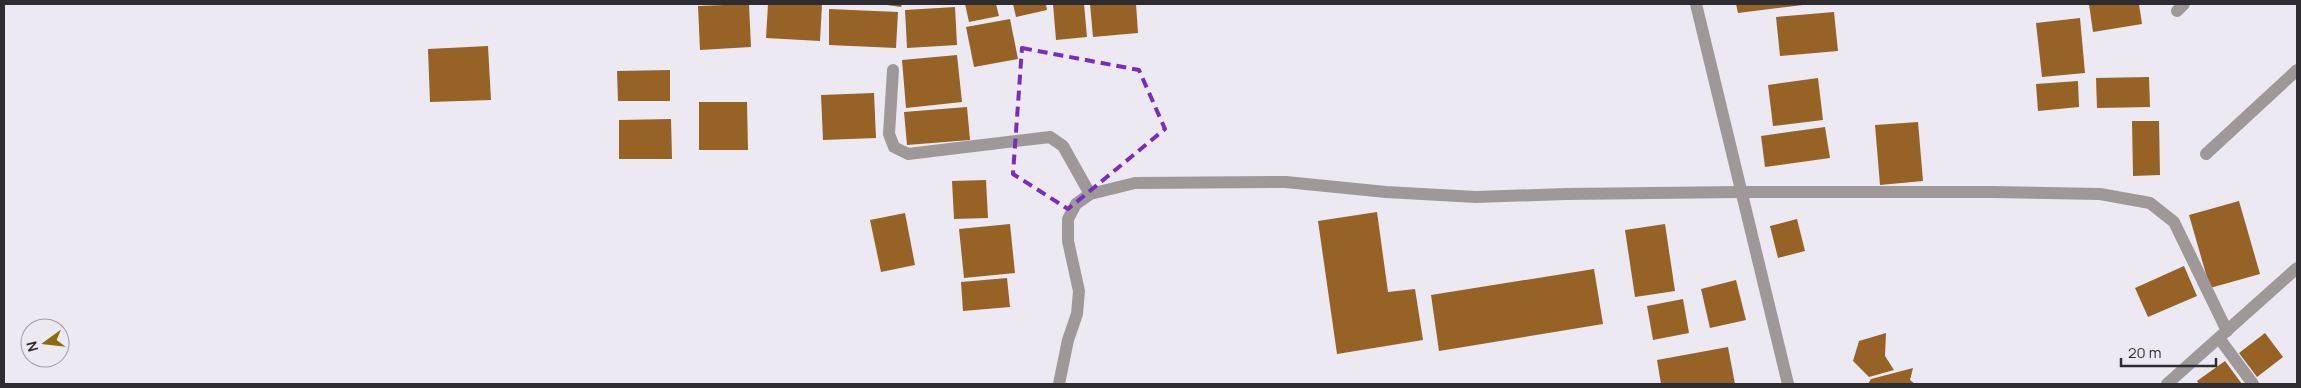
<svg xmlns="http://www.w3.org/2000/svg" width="2301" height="388" viewBox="0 0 2301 388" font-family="Manrope,sans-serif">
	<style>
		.building { fill: #966226 }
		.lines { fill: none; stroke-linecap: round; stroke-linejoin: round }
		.minor { stroke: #9e9998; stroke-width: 12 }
		.marked { fill: none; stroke: #7b2cbf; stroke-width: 4; stroke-dasharray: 10 6; stroke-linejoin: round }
	</style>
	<rect width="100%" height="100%" fill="#ede9f3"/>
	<g class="building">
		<path d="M749,4L751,47L700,50L698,6Z"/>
		<path d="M768,4H822L820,41L766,38Z"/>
		<path d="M880,4H902L901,7Z"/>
		<path d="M965,4H996L999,16L969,22Z"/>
		<path d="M1013,4H1046L1047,10L1016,17Z"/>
		<path d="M1053,4H1084L1087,37L1056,40Z"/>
		<path d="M1090,4H1136L1138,33L1093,37Z"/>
		<path d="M1736,4H1802L1803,5L1738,13Z"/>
		<path d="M2089,4H2139L2142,24L2093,32Z"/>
		<path d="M955,7L957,45L907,48L905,10Z"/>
		<path d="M829,9L898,12L896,48L829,45Z"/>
		<path d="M1834,12L1838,51L1780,56L1776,17Z"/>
		<path d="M2080,18L2085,73L2042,77L2036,23Z"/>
		<path d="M1010,19L1018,59L974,67L966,27Z"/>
		<path d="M488,46L491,100L430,102L428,49Z"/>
		<path d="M957,55L962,102L906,108L902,60Z"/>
		<path d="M670,70V101H618L617,71Z"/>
		<path d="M2149,77L2150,107L2097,108L2096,78Z"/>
		<path d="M1818,78L1823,120L1773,126L1768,85Z"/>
		<path d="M2078,81L2079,107L2038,111L2036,84Z"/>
		<path d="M874,93L876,138L823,140L821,95Z"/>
		<path d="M699,102H747L748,150H699Z"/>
		<path d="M967,107L970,140L907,145L904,112Z"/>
		<path d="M671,119L672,159H619V120Z"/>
		<path d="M2132,121H2159L2160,175L2133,176Z"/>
		<path d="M1918,122L1923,181L1880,185L1875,125Z"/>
		<path d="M1825,127L1830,158L1765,167L1761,136Z"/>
		<path d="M986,180L988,218L954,219L952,181Z"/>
		<path d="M2239,201L2260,274L2210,288L2189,215Z"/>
		<path d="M1377,212L1388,292L1415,289L1423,340L1337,354L1318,221Z"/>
		<path d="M905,213L915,265L881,272L870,220Z"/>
		<path d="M1797,219L1805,251L1778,258L1770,226Z"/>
		<path d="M1010,224L1015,273L964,278L959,229Z"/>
		<path d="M1665,224L1675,291L1635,297L1625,230Z"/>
		<path d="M2184,266L2197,296L2148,317L2135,288Z"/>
		<path d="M1594,269L1603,324L1439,351L1431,295Z"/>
		<path d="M1007,278L1010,307L963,311L961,282Z"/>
		<path d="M1736,280L1746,320L1710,328L1701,289Z"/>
		<path d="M1683,299L1689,333L1653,340L1647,306Z"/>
		<path d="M1886,333L1885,356L1894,370L1869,377L1853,361L1859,341Z"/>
		<path d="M2265,333L2283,357L2257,377L2239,353Z"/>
		<path d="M1728,347L1735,384H1661L1657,360Z"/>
		<path d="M2225,361L2242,384H2199L2197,381Z"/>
		<path d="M1913,368L1910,380L1915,384H1868L1871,379Z"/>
	</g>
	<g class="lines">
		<g class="minor">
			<path d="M1696,4L1788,384"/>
			<path d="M2177,11L2184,4"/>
			<path d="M893,70L889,134L894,147L908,154L1050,137L1063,146L1090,194"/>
			<path d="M2206,154L2297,70"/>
			<path d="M2219,338L2253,384"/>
			<path d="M1059,384L1068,340L1077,314L1079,291L1068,241V219L1076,204L1090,194L1135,183L1286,182L1386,192L1476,197L1566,194L1740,192H1993L2100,194L2150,203L2174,222L2227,331"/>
			<path d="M2167,384L2297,268"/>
		</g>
	</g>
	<path class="marked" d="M1022,48L1139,70L1165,129L1068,209L1013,174Z"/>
	<rect width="2301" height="388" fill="none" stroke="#2e2c30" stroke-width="10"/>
	<g transform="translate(45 343) rotate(255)"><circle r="24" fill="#ede9f3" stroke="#a19da5"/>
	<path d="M0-4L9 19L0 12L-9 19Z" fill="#8b6c0d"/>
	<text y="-8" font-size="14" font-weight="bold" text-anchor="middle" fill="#2e2c30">N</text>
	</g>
	<path d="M2121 358v8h95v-8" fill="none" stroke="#2e2c30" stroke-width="2.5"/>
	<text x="2128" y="358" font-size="15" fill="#2e2c30" stroke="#ede9f3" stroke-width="4" paint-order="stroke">20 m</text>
</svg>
